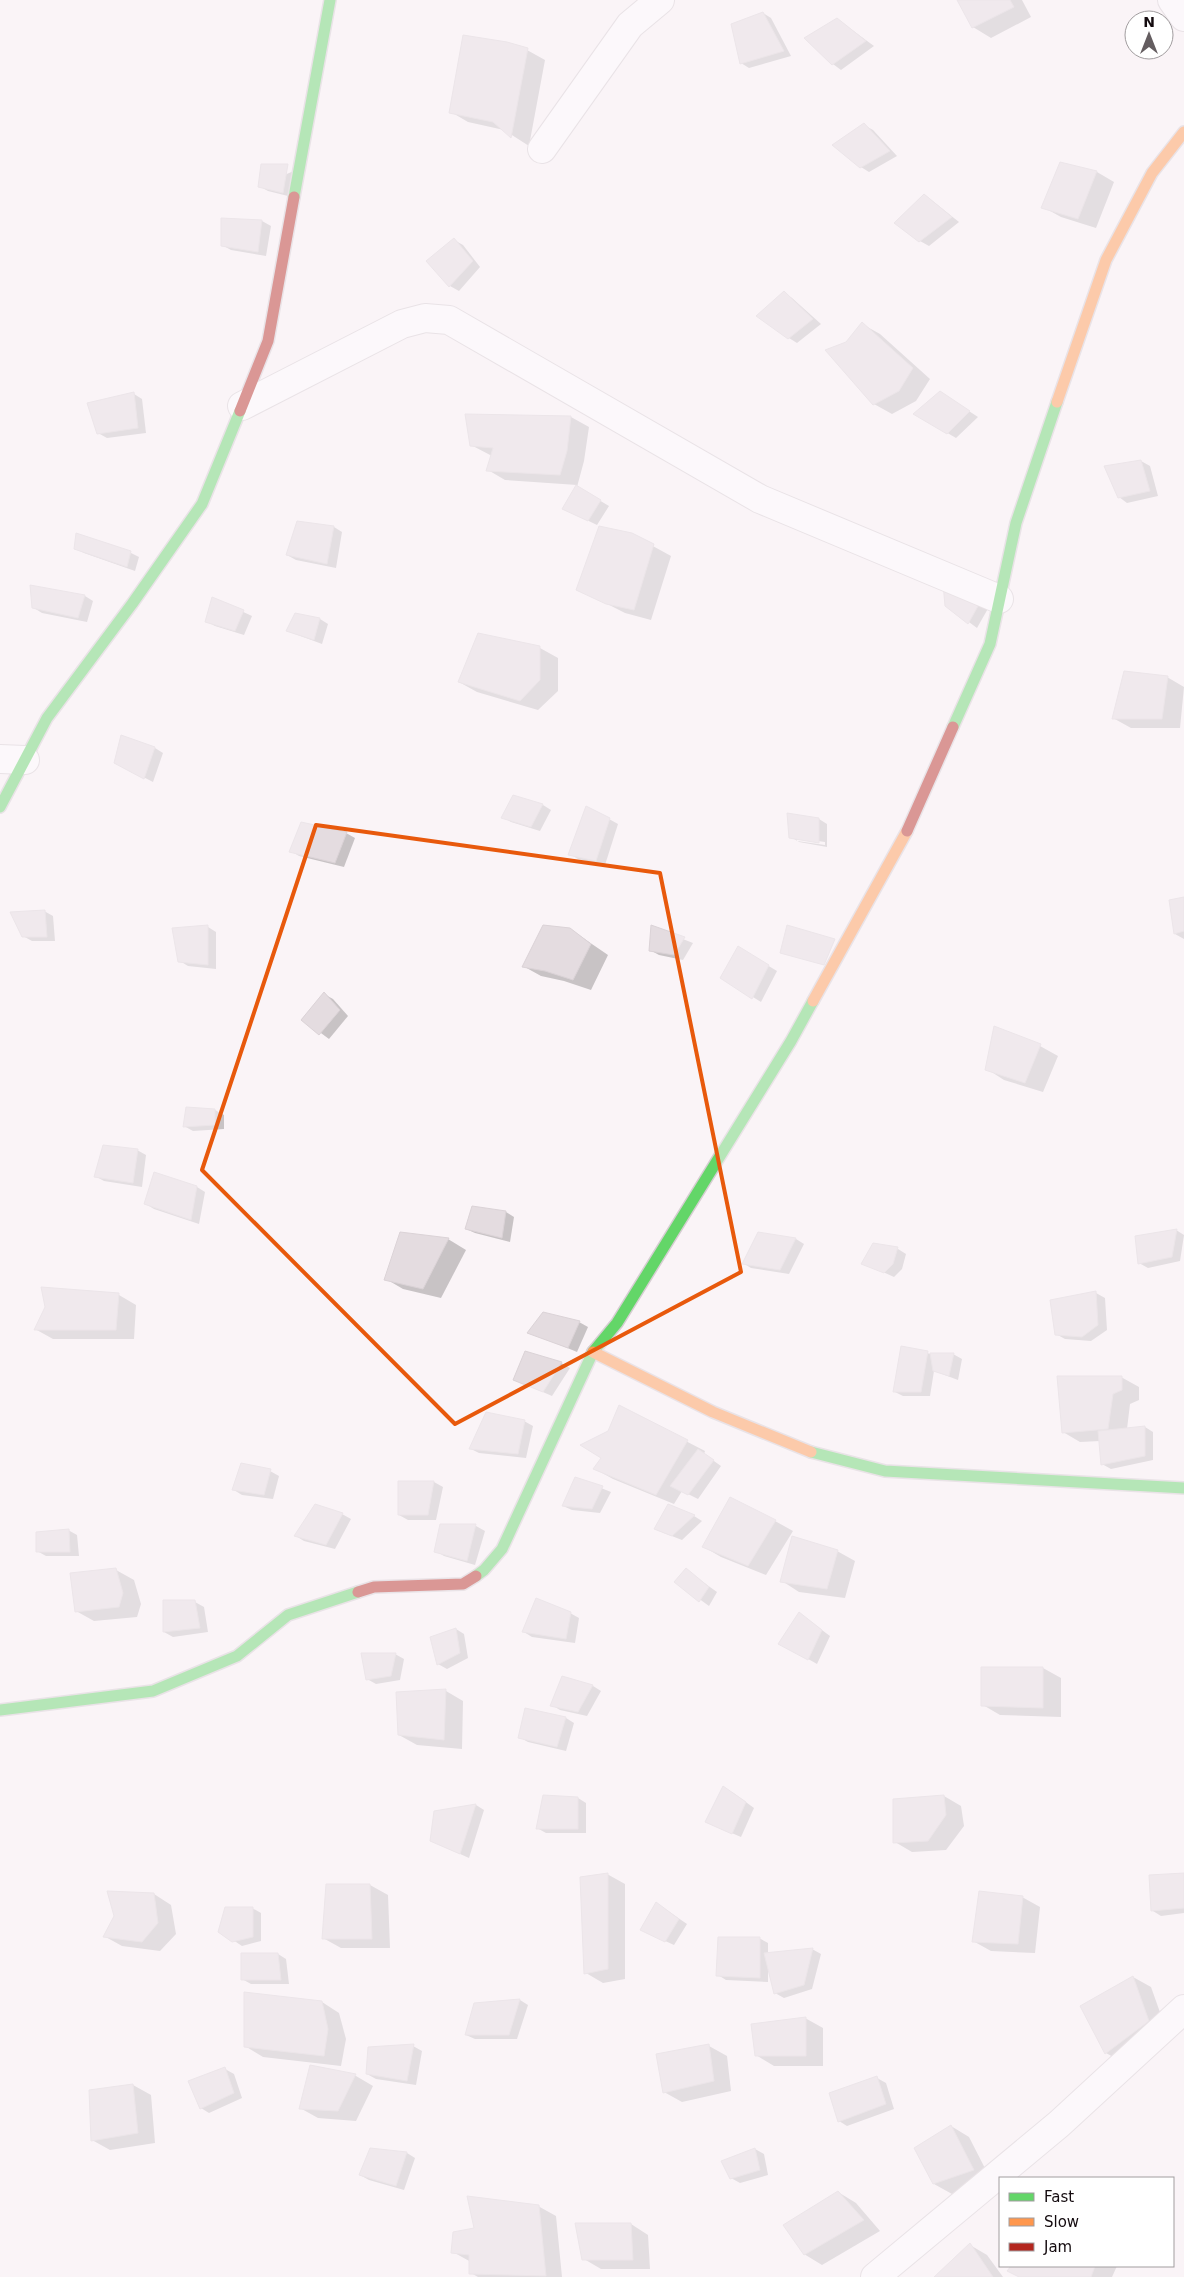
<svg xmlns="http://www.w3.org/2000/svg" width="1184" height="2277" viewBox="0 0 1184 2277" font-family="'DejaVu Sans',sans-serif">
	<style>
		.shadow { fill: #0003; fill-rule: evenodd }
		.building { fill: #e4dce0; stroke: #dbd3d7 }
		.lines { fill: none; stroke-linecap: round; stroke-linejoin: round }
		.street-casing { stroke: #d6ced2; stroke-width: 30 }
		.fast-casing { stroke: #d6ced2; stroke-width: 14 }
		.slow-casing { stroke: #d6ced2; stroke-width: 14 }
		.jam-casing { stroke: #d6ced2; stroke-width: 14 }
		.street { stroke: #fefdfe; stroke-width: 28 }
		.fast { stroke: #63d668; stroke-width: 11 }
		.slow { stroke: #ff974d; stroke-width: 11 }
		.jam { stroke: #b3261e; stroke-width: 11 }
		.marked { fill: none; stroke: #e8590c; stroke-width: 4; stroke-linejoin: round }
	</style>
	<rect width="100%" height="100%" fill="#faf4f7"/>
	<g class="shadow">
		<path d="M958,0H1022L1031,17L991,38L973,27Z"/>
		<path d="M763,13L771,18L791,56L749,68L741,63Z"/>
		<path d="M837,19L874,46L841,70L833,64L806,38Z"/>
		<path d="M527,50L545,60L529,146L504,130L468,122L451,112Z"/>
		<path d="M864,125L873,130L897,156L869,172L861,167Z"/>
		<path d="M1061,163L1097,172L1114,182L1096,228L1061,217L1043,207Z"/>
		<path d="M296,170L292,197L268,191L259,186Z"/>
		<path d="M925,195L959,222L929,246L920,241Z"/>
		<path d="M222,219L262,221L271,226L266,256L231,250L222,245Z"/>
		<path d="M454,240L463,245L480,267L459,291L450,286L428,261Z"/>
		<path d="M784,293L792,298L821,324L797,343L789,338Z"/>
		<path d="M862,324L880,334L930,379L916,401L892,414L874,404L846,344Z"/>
		<path d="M134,394L142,399L146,433L107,438L98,433Z"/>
		<path d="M949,398L978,417L956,438L915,414Z"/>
		<path d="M467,415L571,417L589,427L584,461L577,487L609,506L597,525L564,509L577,485L505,480L488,470L492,456L471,445Z"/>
		<path d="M1141,461L1150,466L1158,496L1127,503L1119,497Z"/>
		<path d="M298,523L334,527L342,532L336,568L296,560L287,555Z"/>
		<path d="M631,534L671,556L651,620L625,613L578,589Z"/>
		<path d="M77,535L131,553L139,557L135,571L84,553L75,548Z"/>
		<path d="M31,587L85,596L93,601L87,622L42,613L34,608Z"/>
		<path d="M213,598L252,616L244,635L215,626L206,621Z"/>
		<path d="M946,605H990L977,628Z"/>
		<path d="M320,619L328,624L322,644L287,631Z"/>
		<path d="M540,648L558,658V691L538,710L477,692L459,682Z"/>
		<path d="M1167,677L1184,687L1180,728H1131L1113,718Z"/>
		<path d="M155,748L163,753L153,782L124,767Z"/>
		<path d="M513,796L543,805L551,810L540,831L511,822L503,817Z"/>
		<path d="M609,819L618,824L605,865L578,859L570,854Z"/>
		<path d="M819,819L827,824V847L799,842L791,837ZM797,838L825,842V845L797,841Z"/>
		<path d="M346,833L355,838L344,867L299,856L291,851Z"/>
		<path d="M1184,898V939L1175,934L1171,901Z"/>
		<path d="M44,911L53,916L55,941H32L23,936Z"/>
		<path d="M208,927L216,932V969L188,966L180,961Z"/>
		<path d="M652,927L693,943L683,960L659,955L650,950Z"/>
		<path d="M570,929L608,955L591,990L564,981L541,976L523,966Z"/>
		<path d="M739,948L777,971L761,1002L722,978Z"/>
		<path d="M324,994L333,999L348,1016L329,1039L302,1019Z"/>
		<path d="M1040,1046L1058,1056L1043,1092L1004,1080L987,1069Z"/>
		<path d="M215,1110L224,1115V1129L193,1131L184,1126Z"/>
		<path d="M137,1150L146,1155L142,1187L104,1181L95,1176Z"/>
		<path d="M197,1187L205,1192L199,1224L154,1209L146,1204Z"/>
		<path d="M506,1212L514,1217L510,1242L475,1233L466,1229Z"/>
		<path d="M1176,1230L1184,1235L1180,1261L1148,1268L1139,1263Z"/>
		<path d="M758,1233L796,1239L804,1244L789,1274L751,1268L743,1263Z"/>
		<path d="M448,1239L466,1250L441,1298L403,1289L386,1279Z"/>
		<path d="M898,1249L906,1254L902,1269L894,1277L863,1263Z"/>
		<path d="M1096,1293L1105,1298L1107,1330L1091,1341L1065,1339L1056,1334L1051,1301Z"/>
		<path d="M119,1295L136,1305L134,1339H53L35,1329Z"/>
		<path d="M579,1322L588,1327L577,1352L529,1332Z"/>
		<path d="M902,1348L931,1354H953L962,1359L958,1380L934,1371L930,1396H903L895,1392Z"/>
		<path d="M526,1352L561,1363L570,1368L552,1396L515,1380Z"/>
		<path d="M1121,1377L1139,1387V1400L1130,1404L1127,1429L1145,1427L1153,1432V1460L1111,1469L1102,1464L1100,1441L1080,1442L1063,1432Z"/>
		<path d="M620,1407L705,1451L704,1454L721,1466L698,1499L682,1491L674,1504L613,1479L595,1469L602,1458L609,1432Z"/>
		<path d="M524,1421L533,1426L526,1458L479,1453L471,1449Z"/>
		<path d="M270,1471L279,1476L273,1499L242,1495L234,1490Z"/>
		<path d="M576,1478L611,1492L600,1513L572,1510L563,1506Z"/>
		<path d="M399,1482H434L443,1487L436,1520H408L399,1515Z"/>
		<path d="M668,1506L694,1516L702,1521L682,1540L664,1533L655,1529Z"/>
		<path d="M342,1514L351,1519L335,1549L304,1541L296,1536Z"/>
		<path d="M775,1521L793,1531L766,1575L721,1557L704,1547Z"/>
		<path d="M441,1526H476L485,1531L475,1565L444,1556L436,1551Z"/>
		<path d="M68,1530L77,1535L79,1556H46L37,1551Z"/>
		<path d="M837,1551L855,1561L845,1598L799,1592L782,1581Z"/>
		<path d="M116,1570L134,1580L141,1604L137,1617L94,1621L76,1611Z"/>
		<path d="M686,1570L717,1592L709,1606L676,1582Z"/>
		<path d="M195,1602L204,1607L208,1632L173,1637L164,1632Z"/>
		<path d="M570,1613L579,1618L575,1643L532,1637L524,1632Z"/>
		<path d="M799,1613L830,1636L817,1664L780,1643Z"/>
		<path d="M456,1629L464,1634L468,1658L447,1669L438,1664Z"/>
		<path d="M395,1654L404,1659L400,1680L376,1684L367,1679Z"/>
		<path d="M983,1668H1043L1061,1678V1717L1000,1715L983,1705Z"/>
		<path d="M563,1677L593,1686L601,1691L587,1716L560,1710L552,1705Z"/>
		<path d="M446,1691L463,1701L462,1749L417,1745L399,1735Z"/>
		<path d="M526,1709L566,1718L574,1723L566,1751L528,1742L519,1737Z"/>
		<path d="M732,1792L754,1808L741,1837L706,1822Z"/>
		<path d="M944,1796L961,1806L964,1826L946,1850L912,1852L895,1842Z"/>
		<path d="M578,1798L586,1803V1833H546L537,1828Z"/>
		<path d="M476,1805L484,1810L469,1858L440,1845L436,1812Z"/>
		<path d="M607,1874L625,1884V1979L603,1983L586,1973Z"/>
		<path d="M1184,1874V1913L1161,1916L1153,1911Z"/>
		<path d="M328,1885H370L388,1895L390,1948H341L323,1938Z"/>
		<path d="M154,1894L171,1905L176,1934L160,1951L122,1946L104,1936Z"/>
		<path d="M1022,1897L1040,1907L1035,1953L991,1951L973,1941Z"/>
		<path d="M252,1908L261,1913V1941L242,1946L233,1940Z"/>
		<path d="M665,1909L687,1924L674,1945L650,1934Z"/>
		<path d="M759,1938L768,1943V1954L812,1949L821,1954L812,1989L784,1998L775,1993L768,1968V1982L726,1980L718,1975Z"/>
		<path d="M278,1954L286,1959L289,1984H251L242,1979Z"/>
		<path d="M1133,1977L1151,1987L1167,2032L1124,2063L1106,2053Z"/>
		<path d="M520,2000L528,2005L517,2039H475L466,2035Z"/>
		<path d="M322,2002L339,2013L346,2039L341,2066L263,2057L245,2046Z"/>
		<path d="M805,2018L823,2028V2066H774L756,2055Z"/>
		<path d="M413,2046L422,2051L416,2085L376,2079L367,2074Z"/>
		<path d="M709,2046L727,2056L731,2091L682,2102L664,2092Z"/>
		<path d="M311,2067L356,2076L373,2086L356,2121L318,2118L300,2108Z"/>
		<path d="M225,2069L234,2074L242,2098L209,2113L201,2108Z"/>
		<path d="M877,2078L886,2083L894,2109L847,2126L839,2121Z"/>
		<path d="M133,2085L151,2095L155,2143L110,2150L92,2140Z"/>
		<path d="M951,2126L969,2137L991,2180L952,2194L934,2184Z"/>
		<path d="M371,2149L407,2153L415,2158L404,2190L369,2180L360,2175Z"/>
		<path d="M755,2149L764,2154L768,2175L740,2183L731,2178Z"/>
		<path d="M838,2192L856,2203L880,2231L822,2265L804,2254Z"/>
		<path d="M538,2206L556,2216L562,2277H478L471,2273V2262L453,2252L475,2229Z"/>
		<path d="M631,2224L648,2235L650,2269H601L584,2259Z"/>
		<path d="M970,2245L987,2255L1003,2277H936Z"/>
		<path d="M1012,2266H1117L1112,2277H1020L1008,2271Z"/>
	</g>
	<g class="building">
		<path d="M957,0H1010L1014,7L972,28Z"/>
		<path d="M763,12L784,51L740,64L731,24Z"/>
		<path d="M837,18L866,41L832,65L804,38Z"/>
		<path d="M463,35L507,42L528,48L511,138L493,122L449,113Z"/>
		<path d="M864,123L890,151L860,168L832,145Z"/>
		<path d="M1060,162L1097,171L1078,219L1041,208Z"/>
		<path d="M261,164H288L283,193L258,187Z"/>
		<path d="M924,194L952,217L919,242L894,223Z"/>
		<path d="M221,218L262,220L258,252L221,246Z"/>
		<path d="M454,238L473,261L449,287L426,261Z"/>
		<path d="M784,291L813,319L788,339L756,316Z"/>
		<path d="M862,322L913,368L899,391L873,405L825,350L846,342Z"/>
		<path d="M940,391L970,411L947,434L913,414Z"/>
		<path d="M134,392L138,428L97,434L87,403Z"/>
		<path d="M465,414L571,416L567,451L560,475L486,471L493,448L470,446Z"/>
		<path d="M1141,460L1150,491L1118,498L1104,466Z"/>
		<path d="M576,485L601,500L588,521L562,509Z"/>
		<path d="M297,521L334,526L327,564L286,555Z"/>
		<path d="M599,526L632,533L654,544L634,610L606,604L576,590Z"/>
		<path d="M76,533L131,551L127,567L74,549Z"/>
		<path d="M943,583L982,599L968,624L945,606Z"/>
		<path d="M30,585L85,595L78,618L32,608Z"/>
		<path d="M212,597L244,610L235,631L205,622Z"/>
		<path d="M295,613L320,618L314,640L286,631Z"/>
		<path d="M478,633L540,646V680L520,701L458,682Z"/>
		<path d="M1124,671L1168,676L1162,719H1112Z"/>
		<path d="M121,735L155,747L144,779L114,763Z"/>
		<path d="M513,795L543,804L531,827L501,818Z"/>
		<path d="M586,806L610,818L596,861L568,855Z"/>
		<path d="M787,813L819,818V843L789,838Z"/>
		<path d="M301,822L347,832L335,863L289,852Z"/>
		<path d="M1184,897V931L1174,934L1169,900Z"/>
		<path d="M45,910L47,937H22L10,912Z"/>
		<path d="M208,925V965L178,962L172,928Z"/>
		<path d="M543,925L570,928L591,944L573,980L545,971L522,967Z"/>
		<path d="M651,925L685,937L674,955L649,951Z"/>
		<path d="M787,925L835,939L824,965L780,953Z"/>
		<path d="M738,946L769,965L752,999L720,978Z"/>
		<path d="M324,992L340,1010L319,1035L301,1020Z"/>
		<path d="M994,1026L1041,1044L1025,1083L985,1070Z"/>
		<path d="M186,1107L215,1109V1125L183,1127Z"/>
		<path d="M103,1145L138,1149L133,1183L94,1177Z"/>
		<path d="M154,1172L197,1186L191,1220L144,1204Z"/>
		<path d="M472,1206L506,1211L502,1238L465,1229Z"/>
		<path d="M1177,1229L1172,1257L1138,1264L1135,1236Z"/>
		<path d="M400,1232L449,1238L423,1289L384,1280Z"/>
		<path d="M758,1232L796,1238L780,1270L742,1264Z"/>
		<path d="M873,1243L898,1247L893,1264L884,1273L861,1264Z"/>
		<path d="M41,1287L119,1293L116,1330H34L45,1307Z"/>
		<path d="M1096,1291L1098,1325L1082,1337L1055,1335L1050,1300Z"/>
		<path d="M543,1312L580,1321L568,1348L527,1333Z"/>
		<path d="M901,1346L928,1351L921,1392H893Z"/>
		<path d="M525,1351L562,1362L543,1392L513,1380Z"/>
		<path d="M930,1353H954L949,1376L933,1371Z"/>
		<path d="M1057,1376H1122V1390L1113,1394L1108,1429L1062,1433Z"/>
		<path d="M619,1405L688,1440L656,1495L593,1469L601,1458L580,1445L608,1431Z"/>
		<path d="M486,1412L525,1420L518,1454L469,1449Z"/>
		<path d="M1145,1426V1456L1101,1465L1098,1431Z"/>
		<path d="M698,1449L714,1460L688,1495L670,1486Z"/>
		<path d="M241,1463L271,1469L264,1495L232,1490Z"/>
		<path d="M575,1477L603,1486L592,1509L562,1506Z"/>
		<path d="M398,1481H434L428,1515H398Z"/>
		<path d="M730,1497L776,1520L748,1566L702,1547Z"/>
		<path d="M315,1504L343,1513L326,1545L294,1536Z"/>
		<path d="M668,1504L695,1515L672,1536L654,1529Z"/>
		<path d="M440,1524H476L467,1561L434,1552Z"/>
		<path d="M69,1529L70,1552H36V1532Z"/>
		<path d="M792,1536L838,1550L827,1589L780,1582Z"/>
		<path d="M116,1568L123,1593L119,1607L75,1612L70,1573Z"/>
		<path d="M686,1568L709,1587L699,1602L674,1582Z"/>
		<path d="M536,1598L571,1612L566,1639L522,1632Z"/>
		<path d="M163,1600H195L200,1628L163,1632Z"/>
		<path d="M799,1612L822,1630L808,1660L778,1644Z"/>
		<path d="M456,1628L460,1653L437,1665L430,1637Z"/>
		<path d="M361,1653H396L391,1676L366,1680Z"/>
		<path d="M981,1667H1043V1708L981,1706Z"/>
		<path d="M562,1676L593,1685L578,1712L550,1706Z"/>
		<path d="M446,1689L444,1740L398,1735L396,1692Z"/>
		<path d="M525,1708L566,1717L557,1747L518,1738Z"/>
		<path d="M723,1786L746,1802L732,1834L705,1822Z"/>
		<path d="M543,1795L578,1797V1829H536Z"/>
		<path d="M944,1795L946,1815L928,1841L893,1843V1799Z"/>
		<path d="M476,1804L460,1854L430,1841L434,1811Z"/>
		<path d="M608,1873V1969L584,1974L580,1877Z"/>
		<path d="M1184,1873V1908L1151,1911L1149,1875Z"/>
		<path d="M326,1884H370L372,1939H322Z"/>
		<path d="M107,1891L154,1893L158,1923L142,1942L103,1937L114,1916Z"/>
		<path d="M979,1891L1023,1896L1018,1944L972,1942Z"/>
		<path d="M656,1902L679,1919L665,1942L640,1930Z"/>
		<path d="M225,1907H253V1937L232,1942L218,1932Z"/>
		<path d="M718,1937H760V1978L716,1976Z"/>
		<path d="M813,1948L804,1985L774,1994L764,1953Z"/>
		<path d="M241,1953H278L281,1980H241Z"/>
		<path d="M1133,1976L1149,2021L1105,2054L1080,2006Z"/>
		<path d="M244,1992L322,2001L328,2029L324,2056L244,2047Z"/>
		<path d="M520,1999L509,2035H465L474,2003Z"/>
		<path d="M806,2017V2056H755L751,2024Z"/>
		<path d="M414,2044L407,2081L366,2074L368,2047Z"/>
		<path d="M709,2044L714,2081L663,2093L656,2054Z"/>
		<path d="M310,2065L356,2074L338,2111L299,2109Z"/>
		<path d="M225,2067L234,2093L200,2109L188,2081Z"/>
		<path d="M877,2076L886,2104L838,2122L829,2093Z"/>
		<path d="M133,2084L138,2133L91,2141L89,2090Z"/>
		<path d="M951,2125L974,2170L933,2184L914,2148Z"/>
		<path d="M370,2148L407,2152L396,2186L359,2175Z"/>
		<path d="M755,2148L760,2170L730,2179L721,2161Z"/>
		<path d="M838,2191L864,2220L804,2255L783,2225Z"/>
		<path d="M467,2196L539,2205L546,2276L469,2274V2255L451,2253L453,2232L474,2228Z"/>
		<path d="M575,2223H631L633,2260H582Z"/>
		<path d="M970,2243L993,2277H934Z"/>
		<path d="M1011,2266H1095L1091,2277H1019L1007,2271Z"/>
	</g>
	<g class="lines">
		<defs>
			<g id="street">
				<path d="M1172,0L1184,17"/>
				<path d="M542,149L630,25L660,0"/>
				<path d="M242,406L402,324L425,318L449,320L760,499L999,599"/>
				<path d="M0,759L25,760"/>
				<path d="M875,2277L1059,2124L1184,2009"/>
			</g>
			<g id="fast">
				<path d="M294,197L330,0"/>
				<path d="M953,727L990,644L1016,523L1057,402"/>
				<path d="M0,807L47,718L132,604L202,504L240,411"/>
				<path d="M811,1452L885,1471L1184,1488"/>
				<path d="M476,1576L484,1570L502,1549L593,1352L617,1323L791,1041L813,1001"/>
				<path d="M0,1710L153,1691L237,1656L288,1615L358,1592"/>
			</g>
			<g id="slow">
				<path d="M1057,402L1106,260L1152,173L1184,132"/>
				<path d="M813,1001L907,831"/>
				<path d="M593,1352L713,1412L811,1452"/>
			</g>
			<g id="jam">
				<path d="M240,411L268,341L294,197"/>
				<path d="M907,831L953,727"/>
				<path d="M358,1592L374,1587L463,1584L476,1576"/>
			</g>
		</defs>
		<use href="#street" class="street-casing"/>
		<use href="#fast" class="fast-casing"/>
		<use href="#slow" class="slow-casing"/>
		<use href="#jam" class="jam-casing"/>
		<use href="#street" class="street"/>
		<use href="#fast" class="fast"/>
		<use href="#slow" class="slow"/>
		<use href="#jam" class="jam"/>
	</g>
	<path d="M0 0H1184V2277H0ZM316,825L660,873L741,1272L455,1424L202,1170Z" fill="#faf4f7" fill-opacity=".55" fill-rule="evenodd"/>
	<path class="marked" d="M316,825L660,873L741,1272L455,1424L202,1170Z"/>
	<rect x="999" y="2177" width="175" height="90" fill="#ffffff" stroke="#a19d9f"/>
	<rect x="1009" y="2193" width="25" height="8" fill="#63d668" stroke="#a19d9f"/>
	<text x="1044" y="2202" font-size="15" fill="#140b0f">Fast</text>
	<rect x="1009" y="2218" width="25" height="8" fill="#ff974d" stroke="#a19d9f"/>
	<text x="1044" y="2227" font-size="15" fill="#140b0f">Slow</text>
	<rect x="1009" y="2243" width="25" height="8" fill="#b3261e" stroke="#a19d9f"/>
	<text x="1044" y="2252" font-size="15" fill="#140b0f">Jam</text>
	<g transform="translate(1149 35)"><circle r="24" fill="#ffffff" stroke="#a19d9f"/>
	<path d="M0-4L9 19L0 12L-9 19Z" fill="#645d60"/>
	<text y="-8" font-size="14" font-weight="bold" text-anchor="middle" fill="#140b0f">N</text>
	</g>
</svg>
